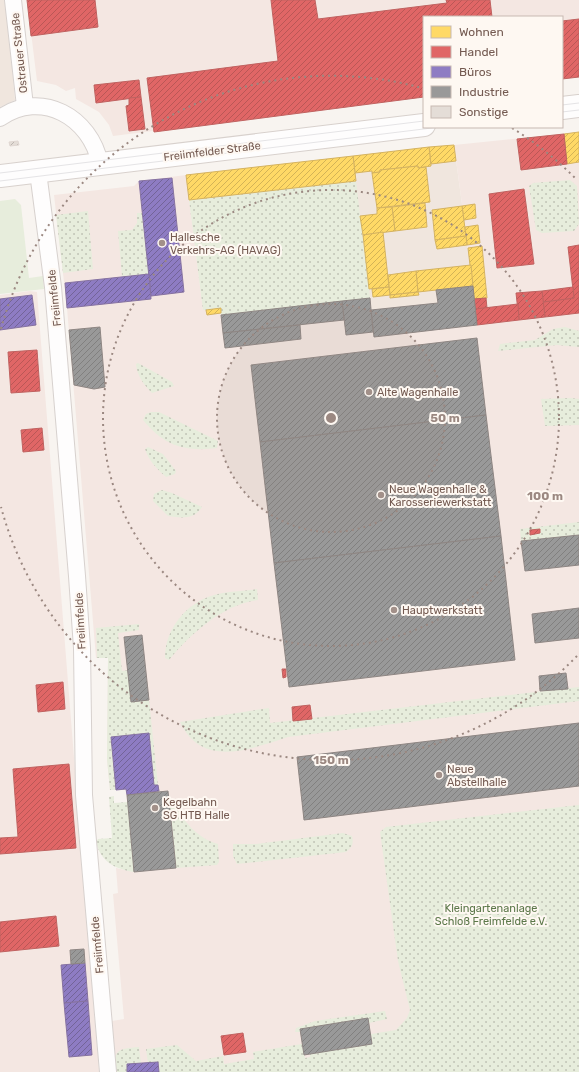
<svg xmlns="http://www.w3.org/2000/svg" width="579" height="1072" viewBox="0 0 579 1072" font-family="Rubik,sans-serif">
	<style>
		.residential { fill: #f0e6de }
		.commercial { fill: #f4e7e2 }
		.grass { fill: url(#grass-dots) }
		.park { fill: #e7eddc }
		.homes { fill: url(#homes-hatch); stroke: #d5b360 }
		.shops { fill: url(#shops-hatch); stroke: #c06260 }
		.offices { fill: url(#offices-hatch); stroke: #8672a1 }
		.industry { fill: url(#industry-hatch); stroke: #8e8683 }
		.building { fill: url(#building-hatch); stroke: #e0d7d2 }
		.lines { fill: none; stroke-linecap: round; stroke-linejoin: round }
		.street-casing { stroke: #d7d1ce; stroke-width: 18 }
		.secondary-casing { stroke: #d8d1cd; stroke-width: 24 }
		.street { stroke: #fefdfd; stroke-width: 16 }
		.secondary { stroke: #fefdfd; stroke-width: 22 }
		.tram { stroke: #e5e4e6; stroke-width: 1 }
		.ring { fill: none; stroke: #9b8881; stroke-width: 2; stroke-dasharray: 2 4 }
		.poi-dot { fill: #a29089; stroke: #fef8f2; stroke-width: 1.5 }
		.labels { text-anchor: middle; stroke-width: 4; stroke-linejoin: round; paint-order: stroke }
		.street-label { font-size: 11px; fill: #745a51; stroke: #fef8f2 }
		.poi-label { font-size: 11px; fill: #745a51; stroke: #fef8f2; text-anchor: start }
		.park-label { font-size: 11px; fill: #5c784a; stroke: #fef8f2 }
		.centre { fill: #9b8881; stroke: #fef8f2; stroke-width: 2 }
		.ring-label { font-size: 12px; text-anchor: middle; font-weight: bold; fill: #9b8881; stroke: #fef8f2; stroke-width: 4; stroke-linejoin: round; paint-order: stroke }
	</style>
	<defs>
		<pattern id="grass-dots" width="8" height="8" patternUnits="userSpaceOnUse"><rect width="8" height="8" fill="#e7eddc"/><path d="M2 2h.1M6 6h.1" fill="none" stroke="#c0c3b5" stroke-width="1.8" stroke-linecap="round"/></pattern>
		<pattern id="homes-hatch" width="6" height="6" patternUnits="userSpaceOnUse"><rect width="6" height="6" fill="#ffd966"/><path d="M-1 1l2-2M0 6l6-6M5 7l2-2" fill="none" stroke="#d3b356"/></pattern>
		<pattern id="shops-hatch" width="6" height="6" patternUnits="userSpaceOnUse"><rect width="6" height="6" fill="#e06666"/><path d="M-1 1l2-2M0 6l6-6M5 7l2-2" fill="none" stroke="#ba5756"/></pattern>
		<pattern id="offices-hatch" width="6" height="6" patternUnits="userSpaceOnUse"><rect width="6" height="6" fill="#8e7cc3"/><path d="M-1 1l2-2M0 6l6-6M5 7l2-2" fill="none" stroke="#736498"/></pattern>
		<pattern id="industry-hatch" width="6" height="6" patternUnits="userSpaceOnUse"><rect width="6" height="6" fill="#999"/><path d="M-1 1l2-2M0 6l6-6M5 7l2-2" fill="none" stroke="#81807f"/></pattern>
		<pattern id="building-hatch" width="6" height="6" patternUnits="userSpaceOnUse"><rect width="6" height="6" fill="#e4ddd7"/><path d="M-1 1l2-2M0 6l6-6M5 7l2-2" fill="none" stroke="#bdb6b1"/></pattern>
	</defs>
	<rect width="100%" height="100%" fill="#f8f4f0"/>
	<g class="residential">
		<path d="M0,0H6L15,100L0,107Z"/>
		<path d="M454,145L473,286L437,290L438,303L371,310H203L186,175Z"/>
	</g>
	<g class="commercial">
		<path d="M27,0H579V77L562,79V17H424V97L113,136L109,125L99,112L76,99L75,88L66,91L56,85L37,81Z"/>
		<path d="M579,132V813L421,1044L312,1072H115L112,1021L124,1019L113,894L118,893L116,868L134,872L126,789L110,790L107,759L108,658H96L67,308L54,195L134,186L139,181L186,175L203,310L221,308L222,315L370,298L371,310L438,303L436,290L473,286L454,145Z"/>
		<path d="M30,291L37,292L99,1072H0V295Z"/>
	</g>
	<g class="grass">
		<path d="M570,180L577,186L579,224L574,231L542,233L536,230L529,186L533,183Z"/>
		<path d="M356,181L370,298L221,315L220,308L203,310L189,200Z"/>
		<path d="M88,211L93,269L63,273L56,215Z"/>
		<path d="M137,213H142L149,274L122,276L118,231L132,230L137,223Z"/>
		<path d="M565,327L579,331V347L557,345L498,351L500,344L535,340L553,329Z"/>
		<path d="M138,363L172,382L174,386L152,393C144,385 137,376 136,364Z"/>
		<path d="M571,398L579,399V425L545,426L541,399Z"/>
		<path d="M151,412H159L218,441L217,448C185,452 164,446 143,420L146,414Z"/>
		<path d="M148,447L163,454L176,471L175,474L166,477C156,468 149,461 145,449Z"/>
		<path d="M162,490L172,493L202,507C194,520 181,518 168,516L153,501L154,494Z"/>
		<path d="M579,522V535L521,541L520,529Z"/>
		<path d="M257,589L258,600C224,604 190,634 169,660L165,658C165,629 186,603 214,595C228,591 243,591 257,589Z"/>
		<path d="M139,624V630L118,633L122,671L128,670L131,702L149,700L158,785H154L148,733L111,737L116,790H110L107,759L108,658H97L96,628Z"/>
		<path d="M579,687V701L288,737C250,749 202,769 180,722L269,708L270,723Z"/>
		<path d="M169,795C181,816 193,837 218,844L219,862L217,865L176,868Z"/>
		<path d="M114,796V803L128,802L134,872C115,869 101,862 96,842L98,839L112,838L109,797Z"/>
		<path d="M579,805V1072H159L158,1062L148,1063L146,1049L177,1045L196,1061L223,1056L224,1064L254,1059L253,1052L302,1044L305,1058L310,1057V1054L372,1044L371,1034L396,1030L407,1018L410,1010L398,961L380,832L386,827Z"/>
		<path d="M343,833L352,836C354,844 352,847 346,852L237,864L233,856V844H256Z"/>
		<path d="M385,1011L387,1019L369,1023L368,1018L300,1029V1032H295L296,1028L315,1021Z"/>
		<path d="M139,1047L141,1063L127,1064V1072H115C113,1049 118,1049 139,1047Z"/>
	</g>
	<path class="park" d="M15,199L21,205L29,278L43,276L44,289L0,294V201Z"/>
	<g class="homes">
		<path d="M579,132V162L567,164L564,134Z"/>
		<path d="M454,145L456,161L431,164L429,147Z"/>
		<path d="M429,147L431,166L418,168V166L380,170V172L372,173V171L355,173L353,156Z"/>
		<path d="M353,156L356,181L189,200L186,175Z"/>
		<path d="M418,166V168L426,167L430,202L377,208L372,173L380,172V170Z"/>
		<path d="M425,203L427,227L395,231L392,207Z"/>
		<path d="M475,204L476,218L464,220L462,206Z"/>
		<path d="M462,206L466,236L435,240L432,210Z"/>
		<path d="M392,207L395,231L363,235L360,216L377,214V208Z"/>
		<path d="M478,225L480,243L467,245L465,227Z"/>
		<path d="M383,232L389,287L369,289L363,235Z"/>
		<path d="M466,236L467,245L437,249L435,240Z"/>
		<path d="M482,246L487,298L474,299L468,248Z"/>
		<path d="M471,265L473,286L418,292L416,271Z"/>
		<path d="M416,271L418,292L390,295L388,275Z"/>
		<path d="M389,287L390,295L373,297L372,289Z"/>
		<path d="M418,292L419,295L390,298V295Z"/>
		<path d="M221,308V313L207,315L206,310Z"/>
	</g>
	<g class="shops">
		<path d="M27,0H95L98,27L31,36Z"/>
		<path d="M271,0H315L318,19L447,3L446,0H490L492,17H424V97L154,132L147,78L278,61Z"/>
		<path d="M579,19V77L562,79V21Z"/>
		<path d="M139,80L141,97L96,103L94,85Z"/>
		<path d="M141,97L145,129L129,131L126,106L129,105V98Z"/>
		<path d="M564,134L567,164L521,170L517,139Z"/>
		<path d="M524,189L534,264L497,268L489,194Z"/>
		<path d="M579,245V313L545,317L543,302L574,298L568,247Z"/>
		<path d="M573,287L574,298L543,302L542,291Z"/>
		<path d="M542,291L545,317L519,320L516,293Z"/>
		<path d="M486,298L487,308L475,309L474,299Z"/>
		<path d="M518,304L519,320L477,325L475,309Z"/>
		<path d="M37,350L40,391L11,393L8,352Z"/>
		<path d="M42,428L44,450L23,452L21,430Z"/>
		<path d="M540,529V533L530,535V530Z"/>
		<path d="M282,669H286V677L283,678Z"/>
		<path d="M63,682L65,709L38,712L36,685Z"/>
		<path d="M310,705L312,719L293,721L292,707Z"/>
		<path d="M69,764L76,848L0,854V838L18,837L13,769Z"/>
		<path d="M56,916L59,946L0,952V922Z"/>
		<path d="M243,1033L246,1052L224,1055L221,1036Z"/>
	</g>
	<g class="offices">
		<path d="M172,178L184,292L151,296L139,181Z"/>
		<path d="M149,274L151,299L67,308L65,283Z"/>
		<path d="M32,295L36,325L0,330V299Z"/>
		<path d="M149,733L154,785H158L159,791L127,795L126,789L116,790L111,737Z"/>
		<path d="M85,963L88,1001L64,1003L61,965Z"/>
		<path d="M88,1001L92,1055L69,1057L64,1003Z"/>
		<path d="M158,1062L159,1072H127V1064Z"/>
	</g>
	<g class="industry">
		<path d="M473,286L477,325L374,337L371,310L438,303L436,290Z"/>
		<path d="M370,298L373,332L346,335L342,301Z"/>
		<path d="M342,301L344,320L223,333L221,315Z"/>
		<path d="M300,325L301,339L225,348L223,333Z"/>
		<path d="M100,327L105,387L94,389L74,385L69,330Z"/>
		<path d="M477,338L486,415L260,442L251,365Z"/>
		<path d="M486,415L501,536L274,563L260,442Z"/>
		<path d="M579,535V565L525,571L521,541Z"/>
		<path d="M501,536L515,660L289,687L274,563Z"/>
		<path d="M579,608V638L535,643L532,614Z"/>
		<path d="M142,635L149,700L131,702L124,637Z"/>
		<path d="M566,673L568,689L540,691L539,676Z"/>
		<path d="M579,723V786L304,820L297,757Z"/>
		<path d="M168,791L176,868L134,872L127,795Z"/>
		<path d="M84,949L85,963L71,964L70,950Z"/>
		<path d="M368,1018L372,1044L304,1055L300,1029Z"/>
	</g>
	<path class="building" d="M18,141L19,145L10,146L9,142Z"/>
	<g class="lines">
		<defs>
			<g id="street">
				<path d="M13,0L25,106"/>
				<path d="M0,118C41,89 91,117 100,164"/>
				<path d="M38,172L53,287L77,576L82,648L84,795L108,1072"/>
			</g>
			<g id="secondary">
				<path d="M562,108L579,106"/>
				<path d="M0,176L424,125"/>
			</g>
		</defs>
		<use href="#street" class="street-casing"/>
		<use href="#secondary" class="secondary-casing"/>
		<use href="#street" class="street"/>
		<use href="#secondary" class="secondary"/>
		<g class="tram">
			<path d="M562,105L579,103"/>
			<path d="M562,112L579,110"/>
			<path d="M0,173L424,121"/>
			<path d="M0,181L440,127"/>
		</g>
	</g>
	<circle cx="331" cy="418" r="114" fill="#9b8881" fill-opacity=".12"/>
	<g class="ring">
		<circle cx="331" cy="418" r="114"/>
		<circle cx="331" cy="418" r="228"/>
		<path d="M577 656A342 342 0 0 1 1 507M1 329A342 342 0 0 1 422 88M512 128A342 342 0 0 1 577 180"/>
	</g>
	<g class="poi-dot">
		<circle cx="162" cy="243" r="4"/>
		<circle cx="369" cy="392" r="4"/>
		<circle cx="381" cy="495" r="4"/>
		<circle cx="394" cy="610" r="4"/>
		<circle cx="439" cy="775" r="4"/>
		<circle cx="155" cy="808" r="4"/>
	</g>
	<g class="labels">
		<g class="street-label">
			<text transform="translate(19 53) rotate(-96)" y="4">Ostrauer Straße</text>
			<text transform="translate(212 151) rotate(-7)" y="4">Freiimfelder Straße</text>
			<text transform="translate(54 298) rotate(-96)" y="4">Freiimfelde</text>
			<text transform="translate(80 621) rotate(-93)" y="4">Freiimfelde</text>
			<text transform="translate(97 945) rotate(-95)" y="4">Freiimfelde</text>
		</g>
		<g class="poi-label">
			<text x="170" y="241">Hallesche<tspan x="170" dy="13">Verkehrs-AG (HAVAG)</tspan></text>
			<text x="377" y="396">Alte Wagenhalle</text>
			<text x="389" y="493">Neue Wagenhalle &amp;<tspan x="389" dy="13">Karosseriewerkstatt</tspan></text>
			<text x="402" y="614">Hauptwerkstatt</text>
			<text x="447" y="773">Neue<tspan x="447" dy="13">Abstellhalle</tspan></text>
			<text x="163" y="806">Kegelbahn<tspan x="163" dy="13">SG HTB Halle</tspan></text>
		</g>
		<g class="park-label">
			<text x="491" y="912">Kleingartenanlage<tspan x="491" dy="13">Schloß Freimfelde e.V.</tspan></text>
		</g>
	</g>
	<circle cx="331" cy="418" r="6" class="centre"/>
	<g class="ring-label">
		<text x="445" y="422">50 m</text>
		<text x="545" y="500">100 m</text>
		<text x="331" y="764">150 m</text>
	</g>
	<rect x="423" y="16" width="140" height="112" fill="#fef8f2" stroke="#c7b9b2"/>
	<rect x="431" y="26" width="20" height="12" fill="#ffd966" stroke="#c7b9b2"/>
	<text x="459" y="36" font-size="12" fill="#745a51">Wohnen</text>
	<rect x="431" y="46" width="20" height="12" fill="#e06666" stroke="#c7b9b2"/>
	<text x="459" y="56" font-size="12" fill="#745a51">Handel</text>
	<rect x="431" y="66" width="20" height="12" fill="#8e7cc3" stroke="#c7b9b2"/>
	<text x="459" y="76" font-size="12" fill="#745a51">Büros</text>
	<rect x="431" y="86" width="20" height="12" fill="#999999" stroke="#c7b9b2"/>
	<text x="459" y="96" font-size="12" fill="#745a51">Industrie</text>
	<rect x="431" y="106" width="20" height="12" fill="#e4ddd7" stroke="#c7b9b2"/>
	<text x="459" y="116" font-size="12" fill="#745a51">Sonstige</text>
</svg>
